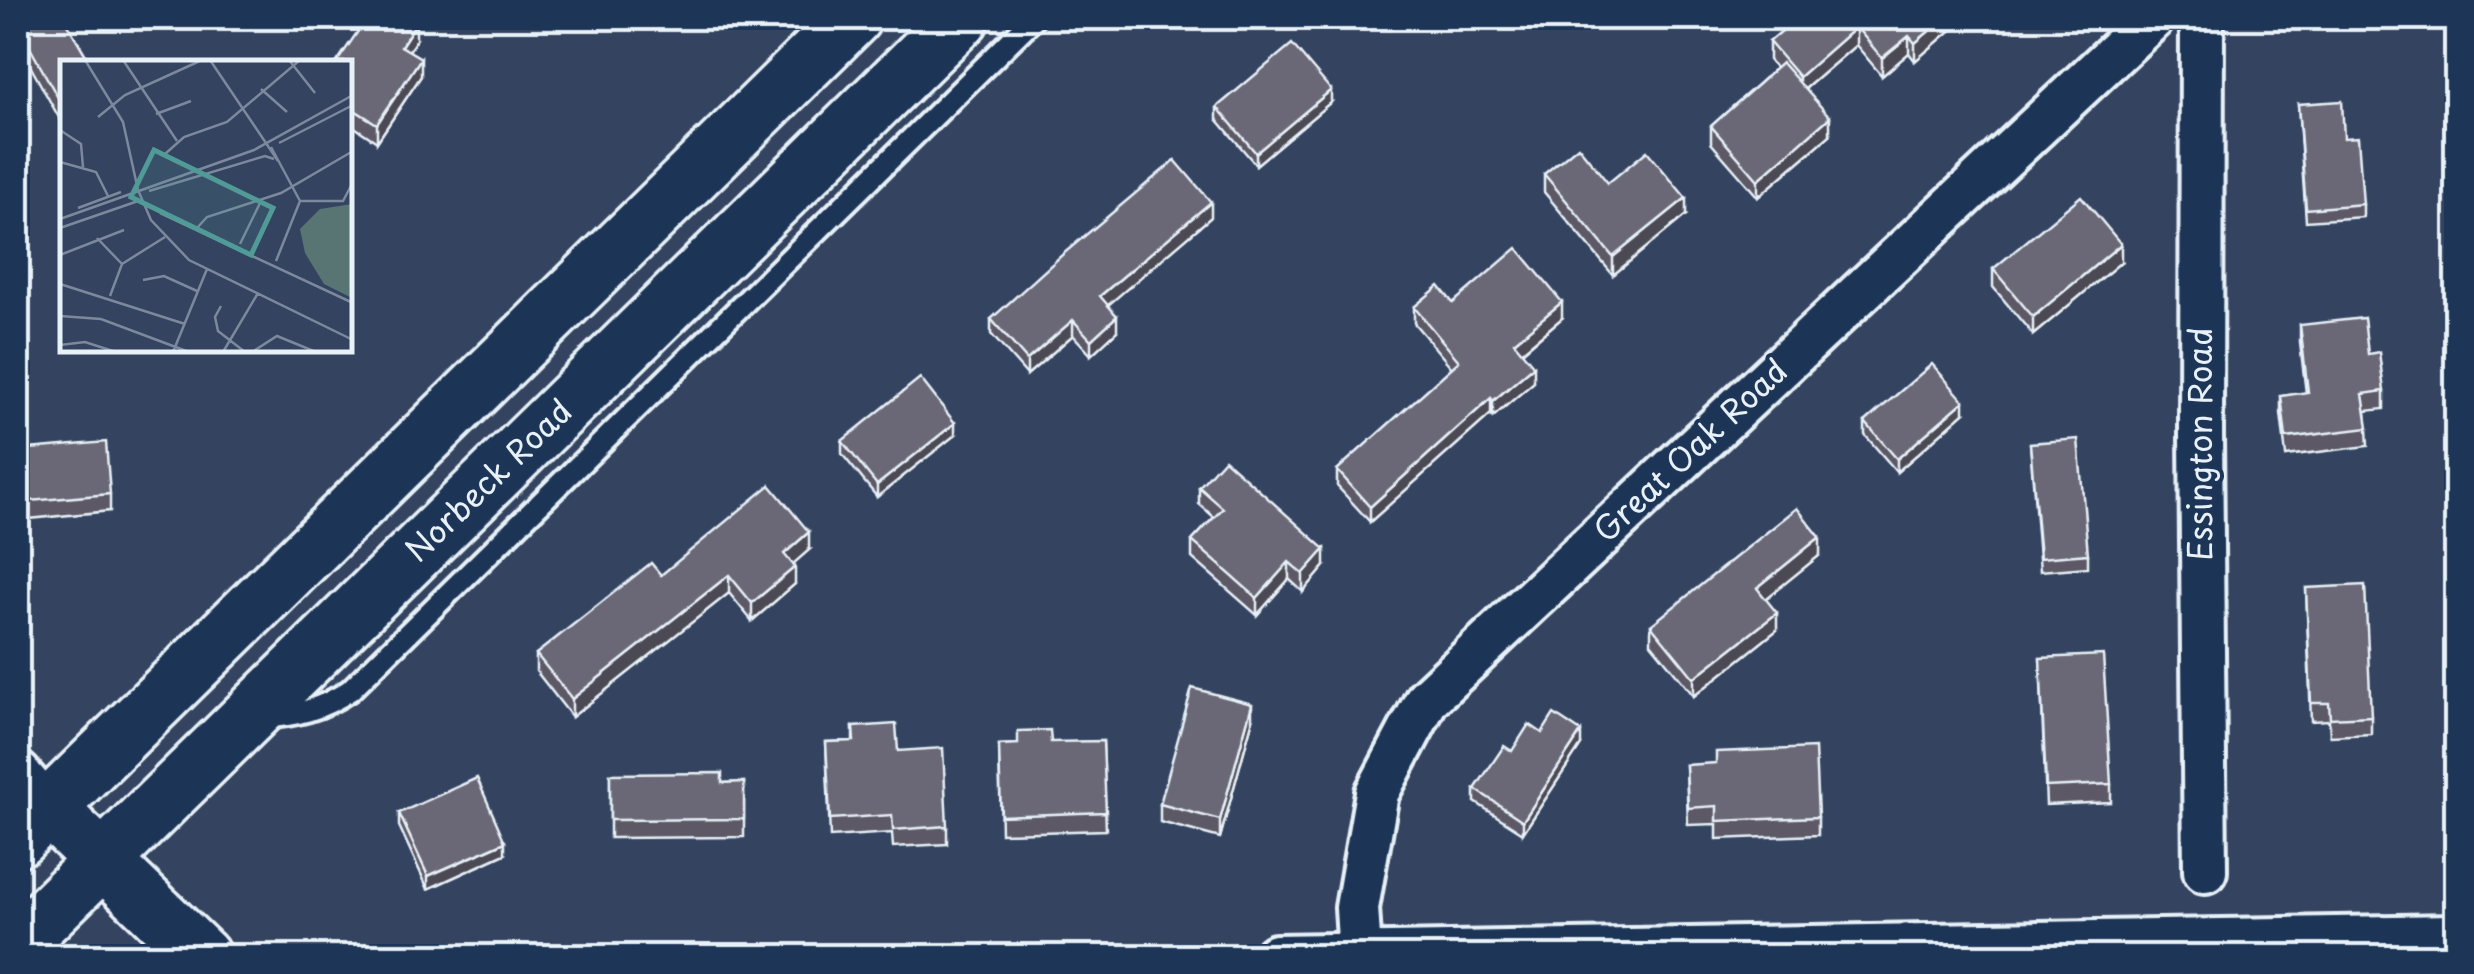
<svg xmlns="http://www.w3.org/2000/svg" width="2474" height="974" viewBox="0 0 2474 974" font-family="'Playpen Sans',sans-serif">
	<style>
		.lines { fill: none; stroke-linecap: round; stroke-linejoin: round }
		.service-casing { stroke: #e8f1f8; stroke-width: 28 }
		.minor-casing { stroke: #e8f1f8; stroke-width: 50 }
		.secondary-casing { stroke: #e8f1f8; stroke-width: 62 }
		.primary-casing { stroke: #e8f1f8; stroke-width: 62 }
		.service { stroke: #1d3557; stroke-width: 20 }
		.minor { stroke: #1d3557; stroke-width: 42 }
		.secondary { stroke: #1d3557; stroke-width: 55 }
		.primary { stroke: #1d3557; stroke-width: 55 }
		.wall { fill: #5c5965; stroke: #e8f1f8; stroke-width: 2.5 }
		.shaded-wall { fill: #4b4853; stroke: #e8f1f8; stroke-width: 2.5 }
		.building { fill: #6b6776; stroke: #e8f1f8; stroke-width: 2.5 }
		.labels { text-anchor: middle; stroke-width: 8; stroke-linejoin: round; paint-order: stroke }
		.street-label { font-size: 32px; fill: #e8f1f8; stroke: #1d3557 }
		.inset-road { fill: none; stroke: #7c899d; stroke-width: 2.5 }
		.view { fill: #509b97; fill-opacity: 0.15; stroke: #509b97; stroke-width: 5 }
		.inset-edge { fill: none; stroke: #e8f1f8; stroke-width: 5 }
	</style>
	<rect width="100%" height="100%" fill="#344460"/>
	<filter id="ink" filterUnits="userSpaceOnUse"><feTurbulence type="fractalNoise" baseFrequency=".01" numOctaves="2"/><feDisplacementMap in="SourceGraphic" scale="20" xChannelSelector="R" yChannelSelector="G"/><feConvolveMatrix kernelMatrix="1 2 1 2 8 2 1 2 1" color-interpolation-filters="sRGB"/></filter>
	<g filter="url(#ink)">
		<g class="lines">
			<defs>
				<path id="service" d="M262,718C297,715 321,710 350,690L1034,18"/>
				<g id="minor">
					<path d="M2202,18L2201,434L2205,871"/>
					<path d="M18,773L48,808"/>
					<path d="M1360,955L1357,908L1377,793L1427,699L2153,18"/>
					<path d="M1276,956L2456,936"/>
				</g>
				<path id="secondary" d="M48,808L202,956"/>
				<g id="primary">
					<path d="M18,838L853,18"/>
					<path d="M18,943L961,18"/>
				</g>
			</defs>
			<use href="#service" class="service-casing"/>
			<use href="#minor" class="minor-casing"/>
			<use href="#secondary" class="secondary-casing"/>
			<use href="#primary" class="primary-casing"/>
			<use href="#service" class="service"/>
			<use href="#minor" class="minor"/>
			<use href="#secondary" class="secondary"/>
			<use href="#primary" class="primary"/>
		</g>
		<g class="wall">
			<path d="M18,18L62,62V123L18,44Z"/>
			<path d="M1378,18H1402L1390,29Z"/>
			<path d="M1797,18L1964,19L1915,61L1909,53L1882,76L1856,45L1805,89L1830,135L1758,197L1711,143V126L1776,68L1769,60V42Z"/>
			<path d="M416,40L409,51L421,76L377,142L350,124V62Z"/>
			<path d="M1331,102L1256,165L1217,119V107Z"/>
			<path d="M2298,104L2344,138L2363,204V217L2306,221Z"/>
			<path d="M1544,174L1608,183L1686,215L1613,275L1544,192Z"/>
			<path d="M1211,217L1107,305L1117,331L1091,355L1073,335L1027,375L991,334V319Z"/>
			<path d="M2121,262L2033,335L1993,287V269Z"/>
			<path d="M1453,303L1562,318L1522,352L1534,382L1493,417L1491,414L1370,522L1337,486V470L1452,368L1414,323V307Z"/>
			<path d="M2300,325L2384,391V409L2366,411L2368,446L2286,456L2281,413V396L2306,393L2300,343Z"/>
			<path d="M1964,413L1897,472L1865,435V422Z"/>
			<path d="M955,435L877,497L842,454V441Z"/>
			<path d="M2030,443L2088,554V567L2040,571Z"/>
			<path d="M18,450L110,494V511L18,520Z"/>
			<path d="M1199,487L1325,566L1303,592L1289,579L1257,615L1192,558V541L1214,517L1199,504Z"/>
			<path d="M809,550L792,564L795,584L752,621L729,593L572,717L536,671V654L661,575Z"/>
			<path d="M1820,555L1765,599L1777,630L1694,696L1651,643V625Z"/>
			<path d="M2306,588L2371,716V734L2330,736L2329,720L2311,721Z"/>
			<path d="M2040,658L2111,784V802L2046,805Z"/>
			<path d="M1252,722L1220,838L1160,822V804Z"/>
			<path d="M853,727L898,751L947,826V844L893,847L892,833L830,837L826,742L853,741Z"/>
			<path d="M1542,733L1581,745L1523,833L1475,802V789L1512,751Z"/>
			<path d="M1103,741L1106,830L1001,833L999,745Z"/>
			<path d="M1686,765L1818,817V835L1717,839V824L1688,825Z"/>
			<path d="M610,774L722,783L744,782V837L610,838Z"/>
			<path d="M399,813L505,854L428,889L399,826Z"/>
		</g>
		<g class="shaded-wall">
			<path d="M1390,18H1402L1390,29Z"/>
			<path d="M1945,18L1964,19L1915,61V43Z"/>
			<path d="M416,23V40L401,63V46Z"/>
			<path d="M1856,27V45L1799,94V77Z"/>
			<path d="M1909,36V53L1882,76V58Z"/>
			<path d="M421,58V76L377,142V124Z"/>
			<path d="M1331,90V102L1256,165V153Z"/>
			<path d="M1830,117V135L1758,197V180Z"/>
			<path d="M1686,198V215L1613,275V257Z"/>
			<path d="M1211,202V217L1100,312V296Z"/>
			<path d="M2121,244V262L2033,335V317Z"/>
			<path d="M1562,302V318L1514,358V342Z"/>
			<path d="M1117,316V331L1091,355V340Z"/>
			<path d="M1073,320V335L1027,375V360Z"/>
			<path d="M1534,366V382L1493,417V401Z"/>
			<path d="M1491,398V414L1370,522V507Z"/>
			<path d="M1964,401V413L1897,472V459Z"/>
			<path d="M955,423V435L877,497V485Z"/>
			<path d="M809,532V550L784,572V554Z"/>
			<path d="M1820,537V555L1757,606V588Z"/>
			<path d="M1325,549V566L1303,592V574Z"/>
			<path d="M1289,562V579L1257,615V598Z"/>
			<path d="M795,567V584L752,621V603Z"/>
			<path d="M729,575V593L572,717V699Z"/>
			<path d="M1777,613V630L1694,696V678Z"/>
			<path d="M1252,704V722L1220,838V820Z"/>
			<path d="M1581,732V745L1523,833V821Z"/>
			<path d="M505,842V854L428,889V876Z"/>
		</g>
		<g class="building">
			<path d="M18,18H64L90,62H62V105L18,26Z"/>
			<path d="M367,18H408L416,23L401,46L421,58L377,124L350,107V62H337Z"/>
			<path d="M1797,18H1945L1915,43L1909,36L1882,58L1856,27L1799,77L1769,42Z"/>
			<path d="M1292,44L1331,90L1256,153L1217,107Z"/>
			<path d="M1782,63L1830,117L1758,180L1711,126Z"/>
			<path d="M2342,101L2344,138L2358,137L2363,204L2306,209L2298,104Z"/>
			<path d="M1578,146L1608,183L1647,151L1686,198L1613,257L1544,174Z"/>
			<path d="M1175,160L1211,202L1100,296L1117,316L1091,340L1073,320L1027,360L991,319L1062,255Z"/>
			<path d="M2081,196L2121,244L2033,317L1993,269Z"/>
			<path d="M1517,248L1562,302L1514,342L1534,366L1493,401L1491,398L1370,507L1337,470L1459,361L1414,307L1439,286L1453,303Z"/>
			<path d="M2364,318L2368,354L2379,352L2384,391L2363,394L2368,428L2286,438L2281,396L2308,392L2300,325Z"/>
			<path d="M1932,364L1964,401L1897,459L1865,422Z"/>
			<path d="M920,378L955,423L877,485L842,441Z"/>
			<path d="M2078,439L2088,554L2040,558L2030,443Z"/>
			<path d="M106,442L110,494L18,502V450Z"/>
			<path d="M1224,459L1325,549L1303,574L1289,562L1257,598L1192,541L1223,508L1199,487Z"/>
			<path d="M770,485L809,532L784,554L795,567L752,603L729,575L572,699L536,654L651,563L661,575Z"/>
			<path d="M1797,508L1820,537L1757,588L1777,613L1694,678L1651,625Z"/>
			<path d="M2365,585L2371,716L2330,718L2329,703H2311L2306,588Z"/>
			<path d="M2103,655L2111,784L2046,787L2040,658Z"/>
			<path d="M1192,688L1252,704L1220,820L1160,804Z"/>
			<path d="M1554,714L1581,732L1523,821L1475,789L1504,746L1512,751L1529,724L1542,733Z"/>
			<path d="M896,724L898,751L943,748L947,826L893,830L892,815L830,819L826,742L854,741L853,727Z"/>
			<path d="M1050,730L1051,742L1103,741L1106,812L1001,816L999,745L1018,744V731Z"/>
			<path d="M1815,748L1818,817L1717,821V806L1688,808L1686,765L1716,763V752Z"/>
			<path d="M722,773V783L744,782V819L610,820V774Z"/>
			<path d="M477,778L505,842L428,876L399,813Z"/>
		</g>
	</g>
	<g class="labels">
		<g class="street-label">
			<text transform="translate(2201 444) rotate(-90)" y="11">Essington Road</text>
			<text transform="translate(1691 451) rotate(-43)" y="11">Great Oak Road</text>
			<text transform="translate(489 481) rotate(-44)" y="11">Norbeck Road</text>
		</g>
	</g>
	<g transform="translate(60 60)">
		<rect width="292" height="292" fill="#344460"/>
		<path d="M292,144V238L264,224L245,193L240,169L260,149Z" fill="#587573"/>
		<path class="inset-road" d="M25,0L63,62L78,130M63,0L117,81M150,0L218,101M229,0L255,33M201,29L227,52M96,54L131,41M38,57L65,35L142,0M0,70L21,84L23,107M219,83L293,45M211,87L240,141L216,201M105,94L124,77L167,62L240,0M0,102L36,112L48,136M78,130L91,160L129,200L293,280M89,131L205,96L214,99M240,141H283L293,122M18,148L61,132M100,153L293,243M0,159L194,90L293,35M0,168L81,140M137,168L147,157L221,133L293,91M37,178L62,204M180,184L201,141M0,195L64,170M83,220L104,216L137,231M0,224L125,264M50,236L62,204L105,177M161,246L155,257L158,271L185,292M0,256L41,259L129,292M0,285L25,282L56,292M113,292L147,209M163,292L198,233M192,292L217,276L256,292"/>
		<path class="view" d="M94,90L213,148L191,195L71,137Z"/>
		<rect width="292" height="292" class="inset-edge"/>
	</g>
	<rect width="2474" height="974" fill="none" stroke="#1d3557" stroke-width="60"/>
	<rect x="30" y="30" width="2414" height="914" fill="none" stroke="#e8f1f8" stroke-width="4" filter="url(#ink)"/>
</svg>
